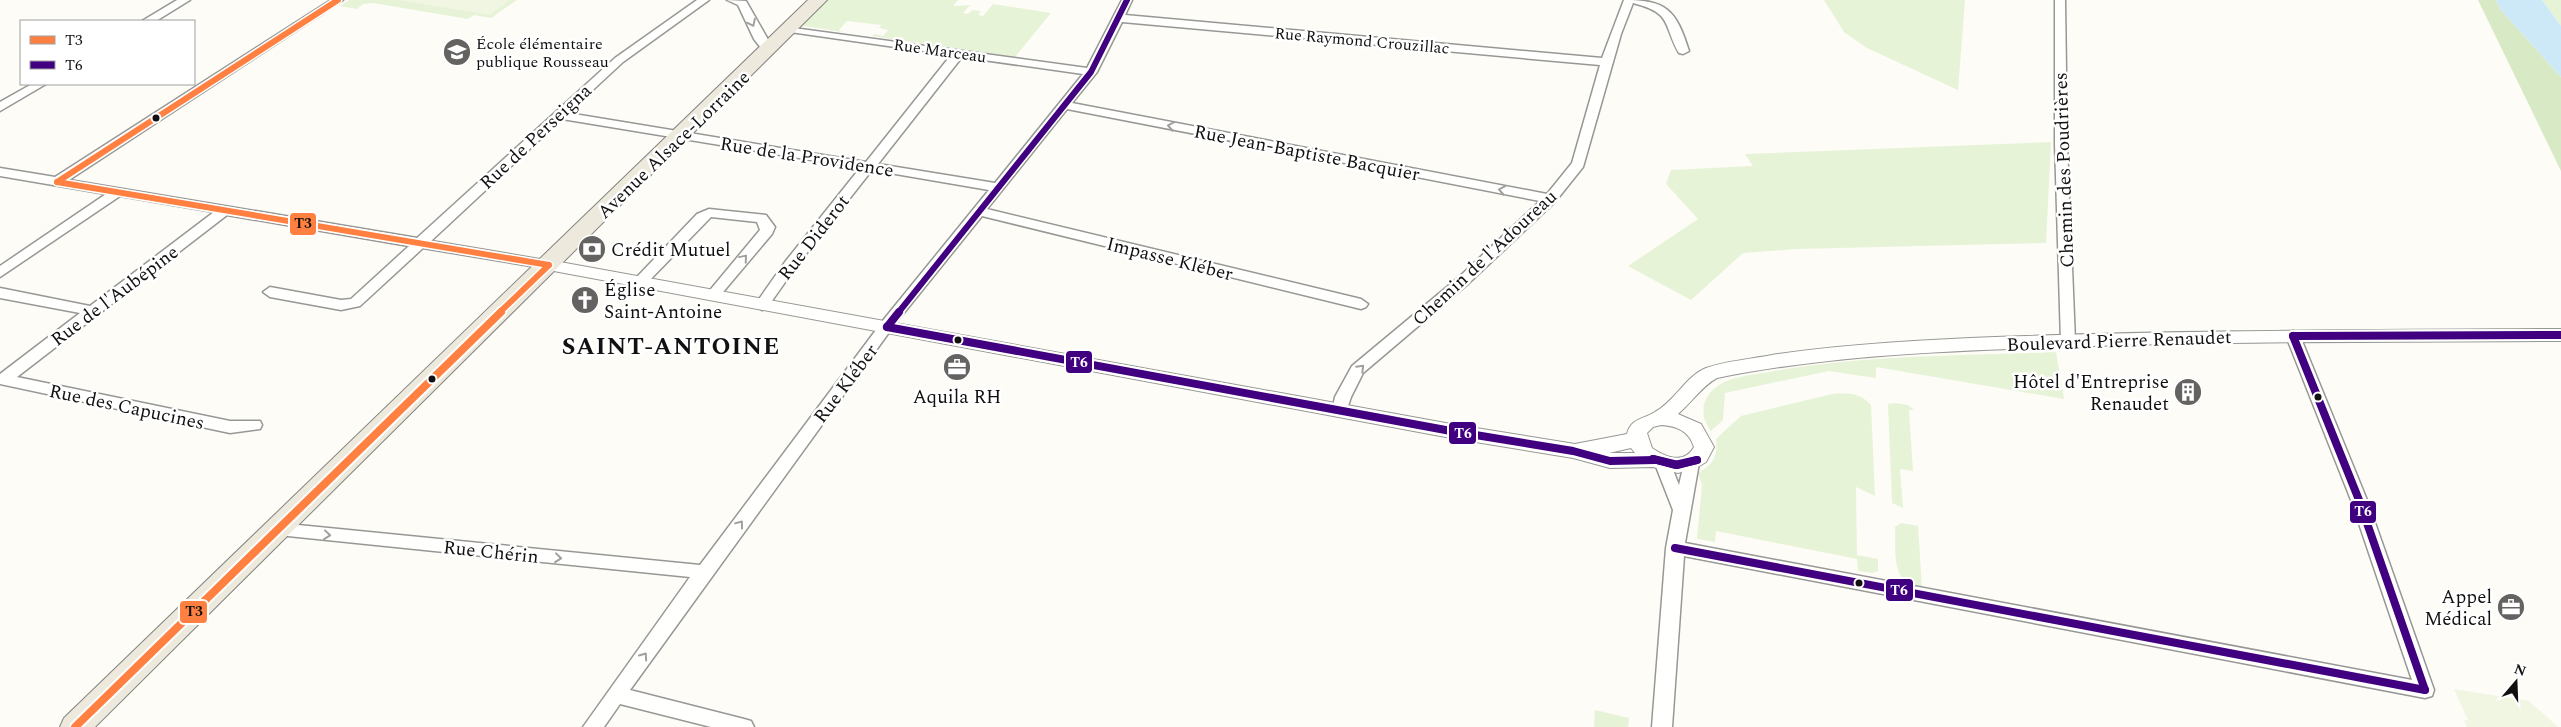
<svg xmlns="http://www.w3.org/2000/svg" width="2561" height="727" viewBox="0 0 2561 727" font-family="Spectral,serif">
	<style>
		.green { fill: #e7f3d7 }
		.forest { fill: #d8eac5 }
		.pitch { fill: #f0f6e1 }
		.water { fill: #cde8f7 }
		.lines { fill: none; stroke-linecap: round; stroke-linejoin: round }
		.minor-casing { stroke: #979795; stroke-width: 3 }
		.tertiary-casing { stroke: #979795; stroke-width: 2 }
		.primary-casing { stroke: #858482; stroke-width: 2 }
		.minor { fill: #fffffe; fill-rule: evenodd }
		.tertiary { fill: #fffffe; fill-rule: evenodd }
		.primary { fill: #ede9dc; fill-rule: evenodd }
		.bus-1-far1-casing { stroke: #fff; stroke-width: 9 }
		.bus-1-casing { stroke: #fff; stroke-width: 12 }
		.bus-2-far1-casing { stroke: #fff; stroke-width: 9 }
		.bus-2-casing { stroke: #fff; stroke-width: 12 }
		.bus-1-far1 { stroke: #ff8040; stroke-width: 6 }
		.bus-1 { stroke: #ff8040; stroke-width: 8 }
		.bus-2-far1 { stroke: #400080; stroke-width: 6 }
		.bus-2 { stroke: #400080; stroke-width: 8 }
		.oneway { stroke: #a0a09f }
		.bus-dot { fill: #111; stroke: #fff; stroke-width: 2 }
		.labels { text-anchor: middle; stroke-width: 5; stroke-linejoin: round; paint-order: stroke }
		.far-street-label { font-size: 16px; fill: #111; stroke: #fff }
		.far-poi-label { font-size: 16px; fill: #111; stroke: #fff; text-anchor: start }
		.street-label { font-size: 19px; fill: #111; stroke: #fff }
		.poi-label { font-size: 19px; fill: #111; stroke: #fff; text-anchor: start }
		.district-label { font-size: 24px; font-weight: bold; letter-spacing: 1px; fill: #111; stroke: #fff }
		.line-badge { stroke: #fff; stroke-width: 2 }
		.badge-label { font-size: 14px; text-anchor: middle; font-weight: bold; fill: #fff }
		.pale-badge-label { font-size: 14px; text-anchor: middle; font-weight: bold; fill: #111 }
	</style>
	<rect width="100%" height="100%" fill="#fdfcf7"/>
	<g class="green">
		<path d="M349,0H517L491,18L474,15L468,19L373,3L363,4L357,9L340,6Z"/>
		<path d="M828,0H958L953,6L970,5L963,13L968,14L972,10L981,11L978,15L983,16L993,4L1051,13L1015,57L872,36L874,34L883,36L888,30L879,28L881,25L847,21L839,30L843,32L804,26L803,25Z"/>
		<path d="M1824,0H1965L1958,90L1867,48L1844,32Z"/>
		<path d="M2542,0H2561V26Z"/>
		<path d="M2051,142L2046,243L1797,249L1743,253L1691,300L1628,266L1698,219L1666,184L1671,170L1753,166L1745,154Z"/>
		<path d="M2056,352L2064,399L1876,367V378L1829,371L1725,393L1723,420L1711,431C1699,416 1701,397 1718,386C1731,376 1753,375 1769,372C1863,355 1960,356 2056,352Z"/>
		<path d="M1832,394C1846,392 1861,393 1871,405L1875,496L1856,487L1857,555L1878,559V571L1873,573L1858,571L1857,559L1716,531L1715,542L1697,539L1702,485L1698,473C1713,465 1718,456 1716,440L1718,437L1741,416Z"/>
		<path d="M1896,403L1908,405L1914,410H1909L1913,471L1900,469L1903,508L1892,503L1888,404Z"/>
		<path d="M1901,523L1918,526L1922,587C1890,586 1896,551 1895,527Z"/>
		<path d="M1595,710L1629,718L1628,727H1594Z"/>
	</g>
	<path class="forest" d="M2478,0H2496L2501,10L2561,77V171Z"/>
	<g class="pitch">
		<path d="M398,0H510L490,15Z"/>
		<path d="M2454,689L2529,701L2558,727H2467L2464,720H2468Z"/>
	</g>
	<path class="water" d="M2496,0H2542L2561,26V77L2501,10Z"/>
	<g class="lines">
		<defs>
			<g id="minor">
				<path d="M177,0H190L156,21H142Z"/>
				<path d="M331,0H343L69,180L417,238L615,58L697,0H709L623,62L568,113L866,162L951,55L790,32L786,31V27L1087,68L1122,0H1132L1125,15L1602,58L1624,0C1667,0 1676,10 1689,51L1683,54L1679,53C1663,25 1673,13 1633,3L1621,34L1583,167L1555,202L1469,283L1363,373L1351,397L1345,415H1335L1332,411L1335,397L1352,366L1459,277L1540,201L1067,109L987,209L1361,299L1368,304L1366,307L1361,309L982,216L895,324L630,690L744,719L751,721L754,727H711L620,704L604,727H583L690,577L278,535L272,534L270,529L272,524L278,523L700,565L885,318L989,190L872,170L795,268L767,308L762,310L755,305L757,302L785,262L860,168L562,119L431,241L549,261L554,262L556,265L554,268L549,269L423,248L360,306L341,310L270,297L263,292L270,287L341,300L351,299L409,246L227,215L17,377L230,421H260L262,425L260,429L230,433L0,384V374L80,313L0,298V288L90,306L214,212L120,196L0,277V266L106,194L0,176V168L55,177ZM1122,22L1600,65L1572,163L1547,194L1072,103L1097,72ZM962,57L1083,74L995,183L878,164Z"/>
				<path d="M727,0L746,1L774,50L772,52H764L754,39L738,5Z"/>
				<path d="M2055,0H2065L2067,144L2075,341L2068,346L2061,341L2055,144Z"/>
				<path d="M32,84H46L0,111V102Z"/>
				<path d="M709,209L766,215L775,227L772,234L718,298H708L706,295L760,230L757,222L711,217L645,285H635L633,282L635,279L697,214Z"/>
				<path d="M2293,331L2300,336L2367,500L2434,690L2432,696L2425,698L1684,556L1672,727H1652L1666,548L1673,510L1655,464L1657,460H1669L1679,485L1685,459H1697L1699,463L1685,543L2412,680L2351,500L2286,336Z"/>
			</g>
			<path id="tertiary" d="M549,260L1451,424L1575,444L1627,434C1631,418 1644,419 1655,412C1675,401 1686,376 1706,368C1726,361 1751,359 1772,355C1838,345 1904,341 1970,338C2167,330 2364,330 2561,329V341C2394,342 2227,341 2059,347C1945,351 1830,355 1717,378C1702,386 1692,402 1678,414L1701,424L1714,447L1706,462L1696,468L1678,473L1653,467L1610,468L1573,458L1451,438L543,269L540,265L543,261ZM1661,425C1677,426 1689,431 1694,447C1684,465 1665,457 1652,448L1647,433L1653,427ZM1631,448L1635,453H1609Z"/>
			<path id="primary" d="M808,0H827L95,727H60L64,718Z"/>
		</defs>
		<use href="#minor" class="minor-casing"/>
		<use href="#tertiary" class="tertiary-casing"/>
		<use href="#primary" class="primary-casing"/>
		<use href="#minor" class="minor"/>
		<use href="#tertiary" class="tertiary"/>
		<use href="#primary" class="primary"/>
		<defs>
			<g id="bus-1-far1">
				<path d="M57,182L549,265"/>
				<path d="M57,182L338,0"/>
				<path d="M499,313L549,265"/>
			</g>
			<path id="bus-1" d="M75,727L501,312"/>
			<path id="bus-2-far1" d="M898,313L1091,72L1127,0"/>
			<g id="bus-2">
				<path d="M887,327L1451,431L1573,451L1610,461L1655,460"/>
				<path d="M887,327L899,312"/>
				<path d="M2293,336L2359,500L2425,690"/>
				<path d="M2293,336L2561,335"/>
				<path d="M1653,459L1678,465L1697,460"/>
				<path d="M1653,459L1675,465L1697,460"/>
				<path d="M1675,548L2425,690"/>
			</g>
		</defs>
		<use href="#bus-1-far1" class="bus-1-far1-casing"/>
		<use href="#bus-1" class="bus-1-casing"/>
		<use href="#bus-2-far1" class="bus-2-far1-casing"/>
		<use href="#bus-2" class="bus-2-casing"/>
		<use href="#bus-1-far1" class="bus-1-far1"/>
		<use href="#bus-1" class="bus-1"/>
		<use href="#bus-2-far1" class="bus-2-far1"/>
		<use href="#bus-2" class="bus-2"/>
	</g>
	<defs><path id="oneway-chevron" d="M-2-3.5L2.5 0L-2 3.5" fill="none" stroke-width="1.6" stroke-linecap="round" stroke-linejoin="round" transform="scale(1.25)"/></defs>
	<g class="oneway">
		<use href="#oneway-chevron" transform="translate(752 23) rotate(64)"/>
		<use href="#oneway-chevron" transform="translate(1171 126) rotate(-169)"/>
		<use href="#oneway-chevron" transform="translate(1502 190) rotate(-169)"/>
		<use href="#oneway-chevron" transform="translate(744 258) rotate(-50)"/>
		<use href="#oneway-chevron" transform="translate(1361 368) rotate(-45)"/>
		<use href="#oneway-chevron" transform="translate(740 524) rotate(-53)"/>
		<use href="#oneway-chevron" transform="translate(327 535) rotate(6)"/>
		<use href="#oneway-chevron" transform="translate(558 558) rotate(6)"/>
		<use href="#oneway-chevron" transform="translate(644 656) rotate(-55)"/>
	</g>
	<defs>
		<symbol id="school-disc" viewBox="-11 -11 22 22"><circle r="9.5" fill="#646362" stroke="#fff"/><path d="M0-5L7-2L0 1L-7-2ZM-4 1L0 2.5L4 1V4Q0 6-4 4Z" fill="#fff"/></symbol>
		<symbol id="bank-disc" viewBox="-11 -11 22 22"><circle r="9.5" fill="#646362" stroke="#fff"/><path d="M-6-4H6V4H-6ZM0-2.3a2.3 2.3 0 1 0 0 4.6a2.3 2.3 0 1 0 0-4.6Z" fill="#fff"/></symbol>
		<symbol id="church-disc" viewBox="-11 -11 22 22"><circle r="9.5" fill="#646362" stroke="#fff"/><path d="M-1.2-6h2.4v3.5h3.3v2.4h-3.3V6h-2.4V-.1h-3.3v-2.4h3.3Z" fill="#fff"/></symbol>
		<symbol id="office-disc" viewBox="-11 -11 22 22"><circle r="9.5" fill="#646362" stroke="#fff"/><path d="M-6-3h4V-5.5h4V-3h4V5H-6ZM-1-4.5V-3h2v-1.5ZM-6 0V1H6V0Z" fill="#fff"/></symbol>
		<symbol id="building-disc" viewBox="-11 -11 22 22"><circle r="9.5" fill="#646362" stroke="#fff"/><path d="M-4-6H4V6H1V3H-1V6H-4ZM-2.5-4.3h1.7v1.8h-1.7ZM.8-4.3h1.7v1.8H.8ZM-2.5-1h1.7V.8h-1.7ZM.8-1h1.7V.8H.8Z" fill="#fff"/></symbol>
	</defs>
	<g fill-rule="evenodd">
		<use href="#school-disc" x="441" y="36" width="32" height="32"/>
		<use href="#bank-disc" x="576" y="233" width="32" height="32"/>
		<use href="#church-disc" x="569" y="284" width="32" height="32"/>
		<use href="#office-disc" x="941" y="351" width="32" height="32"/>
		<use href="#building-disc" x="2172" y="376" width="32" height="32"/>
		<use href="#office-disc" x="2495" y="591" width="32" height="32"/>
	</g>
	<g class="bus-dot">
		<circle cx="156" cy="118" r="4.5"/>
		<circle cx="958" cy="340" r="4.5"/>
		<circle cx="432" cy="379" r="4.5"/>
		<circle cx="2318" cy="397" r="4.5"/>
		<circle cx="1859" cy="583" r="4.5"/>
	</g>
	<g class="labels">
		<g class="far-street-label">
			<text transform="translate(1362 40) rotate(5)" y="6">Rue Raymond Crouzillac</text>
			<text transform="translate(940 50) rotate(8)" y="6">Rue Marceau</text>
		</g>
		<g class="far-poi-label">
			<text x="476" y="49">École élémentaire<tspan x="476" dy="18">publique Rousseau</tspan></text>
		</g>
		<g class="street-label">
			<text transform="translate(535 136) rotate(-43)" y="7">Rue de Perseigna</text>
			<text transform="translate(673 144) rotate(-44)" y="7">Avenue Alsace-Lorraine</text>
			<text transform="translate(1307 152) rotate(11)" y="7">Rue Jean-Baptiste Bacquier</text>
			<text transform="translate(807 156) rotate(9)" y="7">Rue de la Providence</text>
			<text transform="translate(2063 170) rotate(-92)" y="7">Chemin des Poudrières</text>
			<text transform="translate(813 237) rotate(-52)" y="7">Rue Diderot</text>
			<text transform="translate(1484 257) rotate(-43)" y="7">Chemin de l'Adoureau</text>
			<text transform="translate(1170 258) rotate(14)" y="7">Impasse Kléber</text>
			<text transform="translate(114 295) rotate(-37)" y="7">Rue de l'Aubépine</text>
			<text transform="translate(2119 340) rotate(-2)" y="7">Boulevard Pierre Renaudet</text>
			<text transform="translate(845 383) rotate(-53)" y="7">Rue Kléber</text>
			<text transform="translate(127 406) rotate(12)" y="7">Rue des Capucines</text>
			<text transform="translate(491 551) rotate(6)" y="7">Rue Chérin</text>
		</g>
		<g class="poi-label">
			<text x="611" y="256">Crédit Mutuel</text>
			<text x="604" y="296">Église<tspan x="604" dy="22">Saint-Antoine</tspan></text>
			<text x="2169" y="388" text-anchor="end">Hôtel d'Entreprise<tspan x="2169" dy="22">Renaudet</tspan></text>
			<text x="957" y="403" text-anchor="middle">Aquila RH</text>
			<text x="2492" y="603" text-anchor="end">Appel<tspan x="2492" dy="22">Médical</tspan></text>
		</g>
		<g class="district-label">
			<text x="671" y="354">SAINT-ANTOINE</text>
		</g>
	</g>
	<g class="line-badge">
		<rect x="289" y="212" width="28" height="24" rx="5" fill="#ff8040"/>
		<rect x="1065" y="350" width="28" height="24" rx="5" fill="#400080"/>
		<rect x="1448" y="421" width="29" height="24" rx="5" fill="#400080"/>
		<rect x="2349" y="500" width="28" height="24" rx="5" fill="#400080"/>
		<rect x="1885" y="578" width="29" height="24" rx="5" fill="#400080"/>
		<rect x="179" y="600" width="29" height="24" rx="5" fill="#ff8040"/>
	</g>
	<g class="badge-label">
		<text x="1079" y="367">T6</text>
		<text x="1463" y="438">T6</text>
		<text x="2363" y="516">T6</text>
		<text x="1899" y="595">T6</text>
	</g>
	<g class="pale-badge-label">
		<text x="303" y="228">T3</text>
		<text x="194" y="616">T3</text>
	</g>
	<rect x="20" y="20" width="175" height="65" fill="#ffffff" stroke="#a0a0a0"/>
	<rect x="30" y="36" width="25" height="8" fill="#ff8040" stroke="#a0a0a0"/>
	<text x="65" y="45" font-size="15" fill="#111111">T3</text>
	<rect x="30" y="61" width="25" height="8" fill="#400080" stroke="#a0a0a0"/>
	<text x="65" y="70" font-size="15" fill="#111111">T6</text>
	<g transform="translate(2516 682) rotate(19)" stroke="#ffffff" stroke-width="4" paint-order="stroke">
	<path d="M0-4L9 19L0 12L-9 19Z" fill="#111111"/>
	<text y="-8" font-size="14" font-weight="bold" text-anchor="middle" fill="#111111">N</text>
	</g>
</svg>
